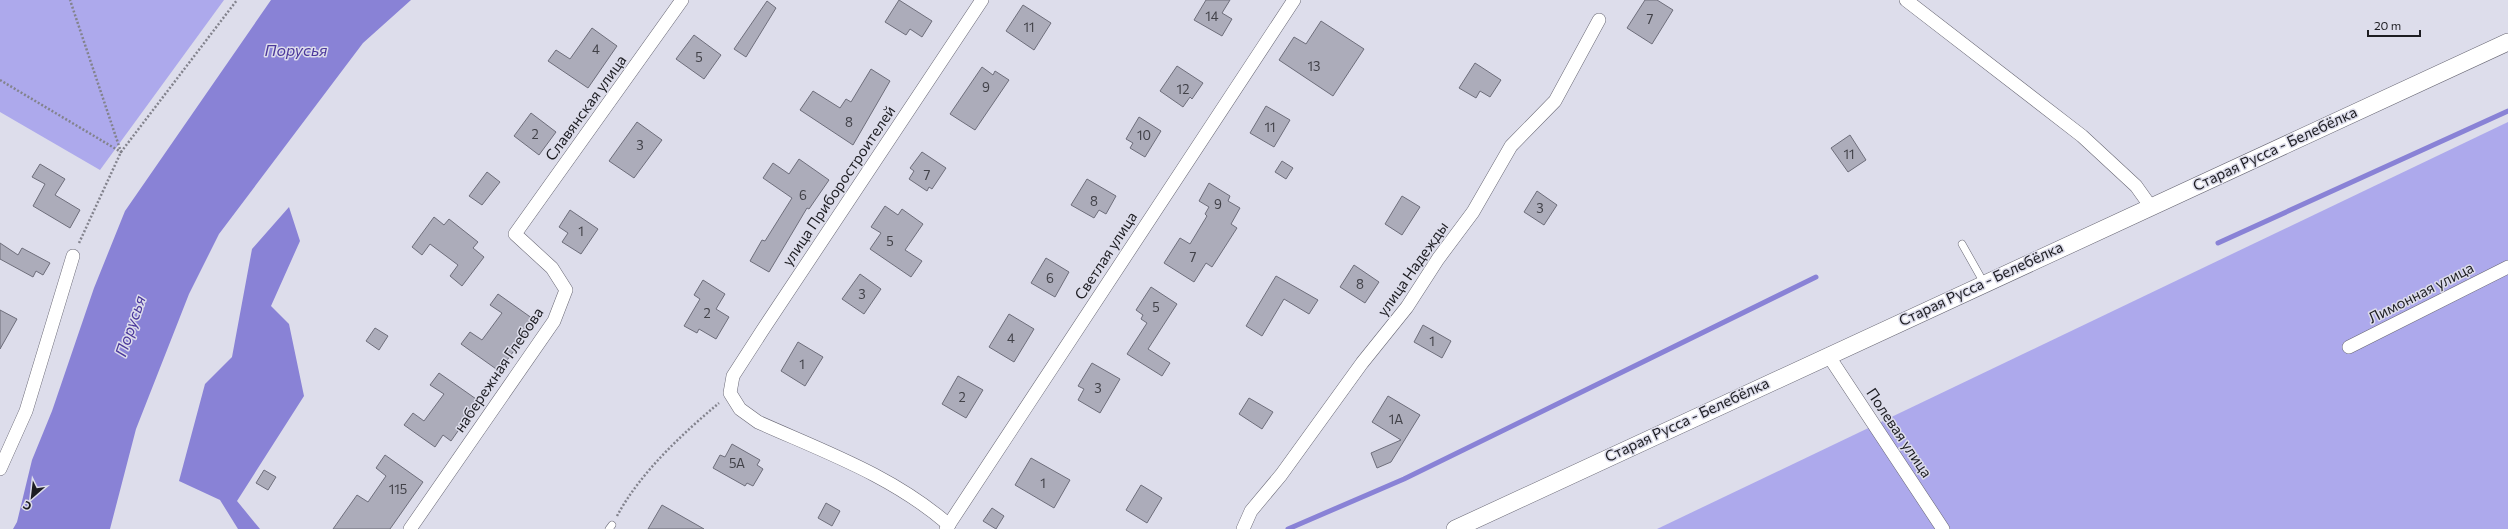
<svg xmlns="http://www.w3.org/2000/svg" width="2508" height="529" viewBox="0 0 2508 529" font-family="Commissioner,sans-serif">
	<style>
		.green { fill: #ada9ec }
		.water { fill: #8982d6 }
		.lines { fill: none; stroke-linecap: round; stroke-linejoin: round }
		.stream { stroke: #8982d6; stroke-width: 5 }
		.building { fill: #acacba; stroke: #6e6e7b }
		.service-casing { stroke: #686774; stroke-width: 8 }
		.minor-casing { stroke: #686774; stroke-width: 14 }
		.tertiary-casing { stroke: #686774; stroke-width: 18 }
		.path { stroke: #83838d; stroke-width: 2.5; stroke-dasharray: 2 2; stroke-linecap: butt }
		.service { stroke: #fff; stroke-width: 7 }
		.minor { stroke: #fff; stroke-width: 13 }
		.tertiary { stroke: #fff; stroke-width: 17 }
		.labels { text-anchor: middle; stroke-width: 3; stroke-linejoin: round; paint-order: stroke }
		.number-label { font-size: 13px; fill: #414148 }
		.street-label { font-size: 15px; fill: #1d1d22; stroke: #ddddeb }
		.water-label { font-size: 16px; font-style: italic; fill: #4b389b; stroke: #ddddeb }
	</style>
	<rect width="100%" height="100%" fill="#ddddeb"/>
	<g class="green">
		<path d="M0,0H224L100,170L0,112Z"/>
		<path d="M2508,122V529H1657Z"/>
	</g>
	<g class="water">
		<path d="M271,0H411L363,43L219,234L189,294L136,429L110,529H13L17,522L32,460L52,411L94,288L125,211Z"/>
		<path d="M289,207L300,241L271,306L289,324L304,396L237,501L260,529H238L220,500L179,481L205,384L232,357L252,249Z"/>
	</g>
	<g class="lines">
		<g class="stream">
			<path d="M2218,243L2508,111"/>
			<path d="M1288,529L1404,479L1816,277"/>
		</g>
	</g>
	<g class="building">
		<path d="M899,0L932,21L922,37L910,29L906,35L885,22Z"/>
		<path d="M1206,0H1230L1222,13L1232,19L1222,36L1194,20Z"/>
		<path d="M1645,0H1657L1673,10L1652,44L1627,28Z"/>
		<path d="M767,1L776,8L746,57L734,49Z"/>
		<path d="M1023,5L1051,23L1034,50L1006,31Z"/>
		<path d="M1321,21L1364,49L1333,96L1279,60L1294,37L1306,44Z"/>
		<path d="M592,28L617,46L588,88L548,61L556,50L570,59Z"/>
		<path d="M694,35L721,55L704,79L676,59Z"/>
		<path d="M1475,63L1501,80L1490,97L1480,91L1476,98L1459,88Z"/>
		<path d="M1177,66L1203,83L1192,99L1190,97L1183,107L1160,91Z"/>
		<path d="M982,67L993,75L995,71L1009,80L975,130L950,114Z"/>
		<path d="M871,69L890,81L853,145L800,110L813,91L840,108L846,99L851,102Z"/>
		<path d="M1266,106L1290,120L1274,147L1250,133Z"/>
		<path d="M531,113L556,132L539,155L514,136Z"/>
		<path d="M1139,117L1161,131L1145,157L1130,148L1133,143L1126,139Z"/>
		<path d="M637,122L662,140L634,178L609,161Z"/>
		<path d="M1850,135L1866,160L1848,172L1831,148Z"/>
		<path d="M922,152L946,168L932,189L929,187L927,191L909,179L914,171L910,168Z"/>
		<path d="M799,159L829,180L809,209L807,208L769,272L750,261L762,240L765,241L792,198L763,178L773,163L789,174Z"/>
		<path d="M1282,161L1293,168L1286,179L1275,172Z"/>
		<path d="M40,164L65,179L55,195L80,210L70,228L33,206L45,184L32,177Z"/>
		<path d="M487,172L500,182L482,205L469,196Z"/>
		<path d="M1087,179L1116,196L1106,214L1099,210L1094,218L1071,205Z"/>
		<path d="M1209,183L1230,196L1228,201L1240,208L1231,224L1237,228L1212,267L1206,263L1194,282L1164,263L1180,238L1190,244L1207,216L1205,214L1209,207L1199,201Z"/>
		<path d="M1537,191L1557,205L1544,225L1524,212Z"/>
		<path d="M1402,196L1420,207L1402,235L1385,224Z"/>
		<path d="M885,206L898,215L902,209L923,224L905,250L922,261L911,277L870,249L881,233L871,227Z"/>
		<path d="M570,210L598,229L581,254L562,242L568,233L559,227Z"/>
		<path d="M434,217L444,225L449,219L478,242L473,248L484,257L462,286L450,276L458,265L430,244L422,255L412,247Z"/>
		<path d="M0,243L18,255L22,248L50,263L43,275L36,271L33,277L0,259Z"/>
		<path d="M1046,258L1069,272L1055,297L1031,283Z"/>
		<path d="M1354,265L1379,282L1365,303L1340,287Z"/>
		<path d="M860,274L881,289L864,314L842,299Z"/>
		<path d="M1276,276L1318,300L1309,314L1284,299L1262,336L1246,326Z"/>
		<path d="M703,280L725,294L716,309L729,317L716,339L699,329L697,333L684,326L700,299L694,295Z"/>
		<path d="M1151,287L1177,304L1148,349L1170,363L1162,376L1127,354L1147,323L1141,319L1143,315L1136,310Z"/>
		<path d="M498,294L536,321L499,371L461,344L470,332L482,340L502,313L490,305Z"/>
		<path d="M0,310L17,319L0,349Z"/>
		<path d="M1009,314L1034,329L1014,362L989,347Z"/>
		<path d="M1423,325L1451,341L1442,358L1414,342Z"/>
		<path d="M375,328L388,336L379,350L366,341Z"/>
		<path d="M798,342L823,357L805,386L781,371Z"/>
		<path d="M1092,363L1120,379L1100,413L1078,400L1084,389L1078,386Z"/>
		<path d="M439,373L479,401L451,441L443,435L435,447L404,425L413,413L424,421L444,394L430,385Z"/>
		<path d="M958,376L983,390L966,418L942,404Z"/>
		<path d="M1388,396L1420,415L1391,462L1377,468L1371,453L1401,440L1372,422Z"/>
		<path d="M1249,398L1273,412L1262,429L1239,414Z"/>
		<path d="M732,444L760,460L757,465L763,469L753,486L747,483L745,486L713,468L720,455L725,457Z"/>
		<path d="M385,455L423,482L390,529H333L357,495L368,502L386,476L376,468Z"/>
		<path d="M1031,458L1070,480L1054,508L1015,485Z"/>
		<path d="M264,470L276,477L268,490L256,483Z"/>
		<path d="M1141,485L1162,498L1147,523L1126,510Z"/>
		<path d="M826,503L840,511L832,526L818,518Z"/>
		<path d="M662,505L704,529H648Z"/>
		<path d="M992,508L1004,516L996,529L983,521Z"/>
	</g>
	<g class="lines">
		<defs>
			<g id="service">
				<path d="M1962,244L1984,283"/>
				<path d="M609,529L612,525"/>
			</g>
			<g id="minor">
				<path d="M1906,0L2082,136L2136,186L2151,207"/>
				<path d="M2349,347L2508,267"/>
				<path d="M1828,355L1943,529"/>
				<path d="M0,469L26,411L73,256"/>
				<path d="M949,525C893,476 825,452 758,422L740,409L730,393L733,376L762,331L982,0"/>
				<path d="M410,529L554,321L566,290L552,268L515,234L682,0"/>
				<path d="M946,529L1294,0"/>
				<path d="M1243,529L1251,511L1281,475L1362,363L1407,307L1438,259L1473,212L1511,146L1555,101L1599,20"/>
			</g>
			<path id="tertiary" d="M1455,529L2508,42"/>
		</defs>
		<use href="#service" class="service-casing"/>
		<use href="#minor" class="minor-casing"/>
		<use href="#tertiary" class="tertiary-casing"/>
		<g class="path">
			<path d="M0,80L121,152L70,0"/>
			<path d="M79,243L121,152L237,0"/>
			<path d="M617,516C640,473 682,434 719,403"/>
		</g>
		<use href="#service" class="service"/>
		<use href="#minor" class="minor"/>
		<use href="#tertiary" class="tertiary"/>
	</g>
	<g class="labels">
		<g class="number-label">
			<text x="1212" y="21">14</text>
			<text x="1650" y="24">7</text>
			<text x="1029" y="32">11</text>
			<text x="596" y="54">4</text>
			<text x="699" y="62">5</text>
			<text x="1314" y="71">13</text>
			<text x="986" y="92">9</text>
			<text x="1183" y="94">12</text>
			<text x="849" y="127">8</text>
			<text x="1270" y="132">11</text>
			<text x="535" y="139">2</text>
			<text x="1144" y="140">10</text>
			<text x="640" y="150">3</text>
			<text x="1849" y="159">11</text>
			<text x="927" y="180">7</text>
			<text x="803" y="200">6</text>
			<text x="1094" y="206">8</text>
			<text x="1218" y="209">9</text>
			<text x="1540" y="213">3</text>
			<text x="581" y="236">1</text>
			<text x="890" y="246">5</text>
			<text x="1193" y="262">7</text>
			<text x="1050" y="283">6</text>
			<text x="1360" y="289">8</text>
			<text x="862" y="299">3</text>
			<text x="1156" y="312">5</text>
			<text x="707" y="318">2</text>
			<text x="1011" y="343">4</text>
			<text x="1432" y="346">1</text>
			<text x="802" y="369">1</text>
			<text x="1098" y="393">3</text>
			<text x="962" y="402">2</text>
			<text x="1396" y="424">1А</text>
			<text x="737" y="468">5А</text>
			<text x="1043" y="488">1</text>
			<text x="398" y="494">115</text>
		</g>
		<g class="street-label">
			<text transform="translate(586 108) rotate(-54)" y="5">Славянская улица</text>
			<text transform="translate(2275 149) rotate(-25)" y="5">Старая Русса - Белебёлка</text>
			<text transform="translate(839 186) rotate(-56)" y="5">улица Приборостроителей</text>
			<text transform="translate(1106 256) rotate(-57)" y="5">Светлая улица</text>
			<text transform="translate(1413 269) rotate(-55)" y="5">улица Надежды</text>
			<text transform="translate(1981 284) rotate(-25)" y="5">Старая Русса - Белебёлка</text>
			<text transform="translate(2421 293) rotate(-27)" y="5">Лимонная улица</text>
			<text transform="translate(499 370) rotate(-56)" y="5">набережная Глебова</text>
			<text transform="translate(1687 420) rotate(-25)" y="5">Старая Русса - Белебёлка</text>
			<text transform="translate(1899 433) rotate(56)" y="5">Полевая улица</text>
		</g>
		<g class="water-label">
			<text x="296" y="56">Порусья</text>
			<text transform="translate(130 326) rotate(-71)" y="6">Порусья</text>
		</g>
	</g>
	<g transform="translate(32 497) rotate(208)" stroke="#ddddeb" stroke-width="3" paint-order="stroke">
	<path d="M0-3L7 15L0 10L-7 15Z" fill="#1d1d22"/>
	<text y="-6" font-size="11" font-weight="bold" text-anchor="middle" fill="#1d1d22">С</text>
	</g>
	<path d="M2368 30v6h52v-6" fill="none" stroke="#1d1d22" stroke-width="2"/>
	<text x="2374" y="30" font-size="12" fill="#1d1d22" stroke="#ddddeb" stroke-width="3" paint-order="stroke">20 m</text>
</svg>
